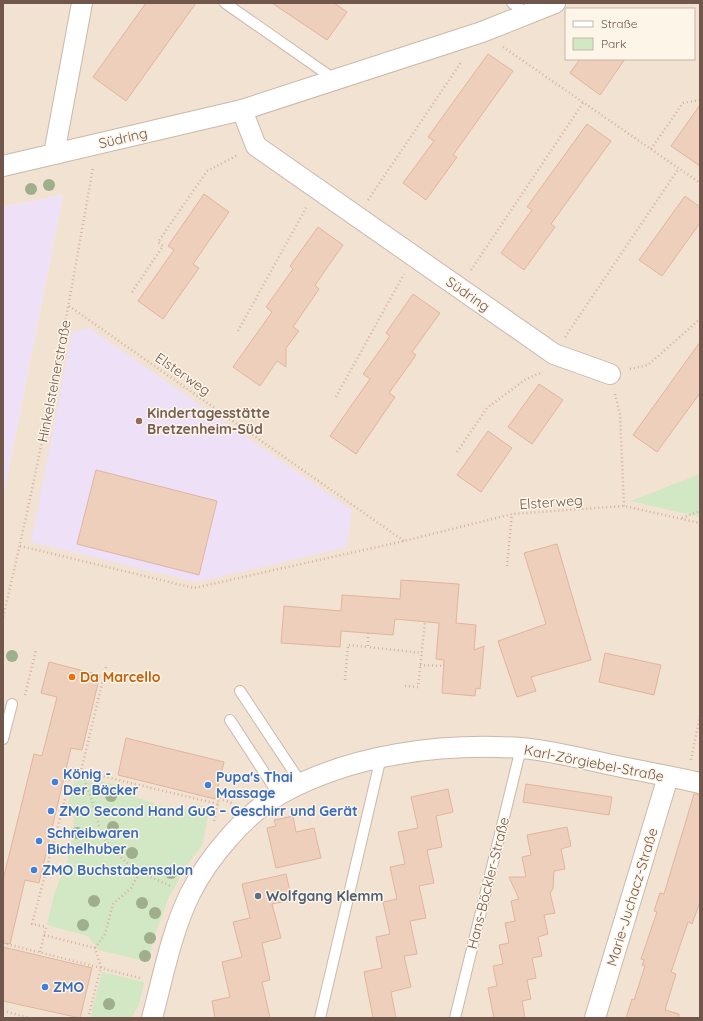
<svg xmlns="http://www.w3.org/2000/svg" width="703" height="1021" viewBox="0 0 703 1021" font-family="Quicksand,sans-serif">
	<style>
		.residential { fill: #f2e2d2; fill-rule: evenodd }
		.education { fill: #eee0f7 }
		.green { fill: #d2e7c3 }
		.building { fill: #eecfbc; stroke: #e0b59e }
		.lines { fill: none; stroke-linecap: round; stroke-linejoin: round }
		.lane-casing { stroke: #cbb8aa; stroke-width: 12 }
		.street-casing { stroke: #cbb8aa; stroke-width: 22 }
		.path { stroke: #d3b2a0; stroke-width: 2.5; stroke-dasharray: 1 3; stroke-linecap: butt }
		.lane { stroke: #fff; stroke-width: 10 }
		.street { stroke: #fff; stroke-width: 20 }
		.tree { fill: #9fae8b }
		.education-dot { fill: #8d6e63; stroke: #fef5e9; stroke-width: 1.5 }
		.food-dot { fill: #e8710a; stroke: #fef5e9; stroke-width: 1.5 }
		.shop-dot { fill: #3f7fe0; stroke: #fef5e9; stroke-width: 1.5 }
		.service-dot { fill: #5c6f8a; stroke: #fef5e9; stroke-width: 1.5 }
		.labels { text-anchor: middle; stroke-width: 3; stroke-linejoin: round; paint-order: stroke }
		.street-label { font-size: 14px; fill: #71574b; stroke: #fef5e9 }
		.education-label { font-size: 14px; font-weight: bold; fill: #785e54; stroke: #fef5e9; text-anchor: start }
		.food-label { font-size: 14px; font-weight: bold; fill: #c56008; stroke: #fef5e9; text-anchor: start }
		.shop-label { font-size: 14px; font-weight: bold; fill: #366cbe; stroke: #fef5e9; text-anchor: start }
		.service-label { font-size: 14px; font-weight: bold; fill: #4e5e75; stroke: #fef5e9; text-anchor: start }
	</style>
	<rect width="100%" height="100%" fill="#fbf1e3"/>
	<path class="residential" d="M3,3H700V1018H3V498L63,195L3,207ZM566,9H694V59H566Z"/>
	<g class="education">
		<path d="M63,195L3,498V207Z"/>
		<path d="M89,328L352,510L347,547L197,582L31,542L72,332Z"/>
	</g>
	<g class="green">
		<path d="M700,474V517L631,501Z"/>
		<path d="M76,775L118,785L117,791L162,806L193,809L195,804L209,808L203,844L189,862L170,895L155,934L148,962L99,950L88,936L47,925L54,894L67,862L73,834L74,812L72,808L67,807Z"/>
		<path d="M102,972L144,982L139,1005L131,1018H90Z"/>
	</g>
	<g class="building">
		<path d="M146,3H196L126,101L93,77Z"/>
		<path d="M272,3H334L347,12L327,40Z"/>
		<path d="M488,54L513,71L453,155L457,157L426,200L403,183L434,141L428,137Z"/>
		<path d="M580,59H625L600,95L570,73Z"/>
		<path d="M700,105V166L671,146Z"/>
		<path d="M587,124L611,141L551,224L555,227L524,270L501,253L532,210L527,207Z"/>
		<path d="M204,194L229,212L193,264L199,268L163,319L138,301L174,250L168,246Z"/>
		<path d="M685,196L700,207V223L662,276L639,260Z"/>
		<path d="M318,227L343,245L315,285L319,289L293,327L299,331L286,348V367L277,361L260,386L233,367L272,312L266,307L293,269L290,266Z"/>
		<path d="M413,294L440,313L412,352L416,355L389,393L395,397L356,454L330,436L370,379L363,374L390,336L386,333Z"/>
		<path d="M700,342V393L657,452L633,435Z"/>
		<path d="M539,384L563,400L532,444L508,427Z"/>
		<path d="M488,431L512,448L481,492L457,475Z"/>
		<path d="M96,470L217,501L199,575L77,544Z"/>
		<path d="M557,544L591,660L531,677L536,691L517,697L498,641L546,624L524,553Z"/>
		<path d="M401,580L459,584L456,623L476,625L474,650L484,646L480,689L476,688L475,696L442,693L444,660L436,659L439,623L395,619L393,635L341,631L340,647L281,643L284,606L341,611L342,595L400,599Z"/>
		<path d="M605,653L661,665L654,695L599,682Z"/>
		<path d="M49,662L100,675L82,750L71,748L39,883L25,880L10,944L3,943V880L34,754L42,756L57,697L41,693Z"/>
		<path d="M126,738L224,762L215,799L118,775Z"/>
		<path d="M526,784L612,797L609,815L523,802Z"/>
		<path d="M448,789L453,812L436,816L442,847L427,850L434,883L419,886L426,918L410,921L417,954L404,956L411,987L391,992L396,1018H373L364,972L382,968L376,937L390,934L383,902L397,899L390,867L405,864L398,832L418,828L411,797Z"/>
		<path d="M694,794H700V902L692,924L688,922L671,972L676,974L665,1010L679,1014V1018H626L632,999L634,1000L645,966L642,965L644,960L641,959L657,912L654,911L660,893L664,894Z"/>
		<path d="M293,816L296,832L314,828L321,858L276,868L267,828L276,826L274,820Z"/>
		<path d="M567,827L571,846L561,849L565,869L554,871L553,889L550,893L555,913L544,915L548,934L538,937L542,956L532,958L536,978L527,980L531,999L522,1001L525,1018H494L488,988L497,986L493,966L503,964L499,945L509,943L505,923L515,921L511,901L519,899L509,877H526L522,857L531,855L527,835Z"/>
		<path d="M286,874L292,900L272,904L281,938L262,943L270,980L262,982L270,1018H215L212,1001L230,997L222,962L242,957L233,922L250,918L242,884Z"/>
		<path d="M3,947L92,968L80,1018L3,1001Z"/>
	</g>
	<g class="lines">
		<defs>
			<g id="lane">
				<path d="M225,3L334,79"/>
				<path d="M512,3L528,14"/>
				<path d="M240,691L301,783"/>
				<path d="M230,720L279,795"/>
				<path d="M3,739L12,704"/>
				<path d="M320,1018L381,757"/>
				<path d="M455,1018L521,748"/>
			</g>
			<g id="street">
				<path d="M242,110L256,146L554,354L610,374"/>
				<path d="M54,154L82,3"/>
				<path d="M3,166L242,110L482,32L555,3"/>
				<path d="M152,1018C163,977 171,933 190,894C208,858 245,814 280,794C352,754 441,743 521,748C546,750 570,756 594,761C629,769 665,775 700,783"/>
				<path d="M595,1018L668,777"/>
			</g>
		</defs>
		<use href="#lane" class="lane-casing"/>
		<use href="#street" class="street-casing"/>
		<g class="path">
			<path d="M503,47L700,183"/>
			<path d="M651,149L683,103L700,100"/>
			<path d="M368,200L462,61"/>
			<path d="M471,270L583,103"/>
			<path d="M132,292L163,246L158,242L207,171L238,155"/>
			<path d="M69,306L404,541"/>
			<path d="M238,331L307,206"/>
			<path d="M565,337L679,168"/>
			<path d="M630,369L648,365L700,319"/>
			<path d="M615,394L620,414L624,506"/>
			<path d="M336,397L404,274"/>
			<path d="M457,452L487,408L526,379L543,372"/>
			<path d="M682,518L700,511"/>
			<path d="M20,546L194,588L404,541L512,514L624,506L700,523"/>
			<path d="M507,566L512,514"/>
			<path d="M3,617C39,468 67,317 93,167"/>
			<path d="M368,633V647L422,653"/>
			<path d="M420,665L444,666"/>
			<path d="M106,667L81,771L91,797L101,834L116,853L135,870L171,886"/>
			<path d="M104,676L123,680"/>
			<path d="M345,680L348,645L368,647"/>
			<path d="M405,686L418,687L425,622"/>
			<path d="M25,695L36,650"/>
			<path d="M691,760L700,715"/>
			<path d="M214,821L218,804"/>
			<path d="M44,935L95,948L101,967L88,1018"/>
			<path d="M3,943L140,978"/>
			<path d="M95,948L105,934L113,904L131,888L140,872"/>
			<path d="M40,952L46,927L32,924L73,769L218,804L219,798L234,804"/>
			<path d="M3,1011L30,1018"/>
		</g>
		<use href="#lane" class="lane"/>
		<use href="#street" class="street"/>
	</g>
	<g class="tree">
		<circle cx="49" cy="185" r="6"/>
		<circle cx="31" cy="189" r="6"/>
		<circle cx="12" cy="656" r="6"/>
		<circle cx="111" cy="796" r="6"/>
		<circle cx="113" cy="827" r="6"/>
		<circle cx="77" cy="833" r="6"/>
		<circle cx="132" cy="853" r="6"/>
		<circle cx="171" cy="873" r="6"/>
		<circle cx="94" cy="901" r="6"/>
		<circle cx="142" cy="903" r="6"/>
		<circle cx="155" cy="913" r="6"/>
		<circle cx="83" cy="925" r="6"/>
		<circle cx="150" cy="938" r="6"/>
		<circle cx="145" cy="956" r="6"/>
		<circle cx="109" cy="1004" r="6"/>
	</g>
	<circle class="education-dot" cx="139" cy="421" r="4"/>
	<circle class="food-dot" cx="72" cy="677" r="4"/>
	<g class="shop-dot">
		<circle cx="55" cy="782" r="4"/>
		<circle cx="208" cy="785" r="4"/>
		<circle cx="51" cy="811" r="4"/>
		<circle cx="39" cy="841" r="4"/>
		<circle cx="34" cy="870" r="4"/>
		<circle cx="45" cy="987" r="4"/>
	</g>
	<circle class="service-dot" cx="258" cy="896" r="4"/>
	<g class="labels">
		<g class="street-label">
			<text transform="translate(123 138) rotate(-13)" y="5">Südring</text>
			<text transform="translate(468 294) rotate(35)" y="5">Südring</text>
			<text transform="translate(183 374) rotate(35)" y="5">Elsterweg</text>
			<text transform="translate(54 381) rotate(-79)" y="5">Hinkelsteinerstraße</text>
			<text transform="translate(551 502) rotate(-4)" y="5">Elsterweg</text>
			<text transform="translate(594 763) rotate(11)" y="5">Karl-Zörgiebel-Straße</text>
			<text transform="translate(488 883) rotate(-76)" y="5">Hans-Böckler-Straße</text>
			<text transform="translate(632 897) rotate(-73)" y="5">Marie-Juchacz-Straße</text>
		</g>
		<g class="education-label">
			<text x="147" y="418">Kindertagesstätte<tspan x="147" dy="16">Bretzenheim-Süd</tspan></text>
		</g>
		<g class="food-label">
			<text x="80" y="682">Da Marcello</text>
		</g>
		<g class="shop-label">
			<text x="63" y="779">König -<tspan x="63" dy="16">Der Bäcker</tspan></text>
			<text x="216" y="782">Pupa's Thai<tspan x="216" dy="16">Massage</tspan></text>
			<text x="59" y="816">ZMO Second Hand GuG – Geschirr und Gerät</text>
			<text x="47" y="838">Schreibwaren<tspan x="47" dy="16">Bichelhuber</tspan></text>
			<text x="42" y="875">ZMO Buchstabensalon</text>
			<text x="53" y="992">ZMO</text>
		</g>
		<g class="service-label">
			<text x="266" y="901">Wolfgang Klemm</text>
		</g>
	</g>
	<rect width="703" height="1021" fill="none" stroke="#71574b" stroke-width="8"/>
	<rect x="565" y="8" width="130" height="52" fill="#fef5e9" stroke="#c6b6aa"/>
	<rect x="573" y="21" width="20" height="6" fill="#ffffff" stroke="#c6b6aa"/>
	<text x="601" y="28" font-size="12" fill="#71574b">Straße</text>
	<rect x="573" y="38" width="20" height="12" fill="#d2e7c3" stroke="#c6b6aa"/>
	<text x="601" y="48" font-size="12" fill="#71574b">Park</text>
</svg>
